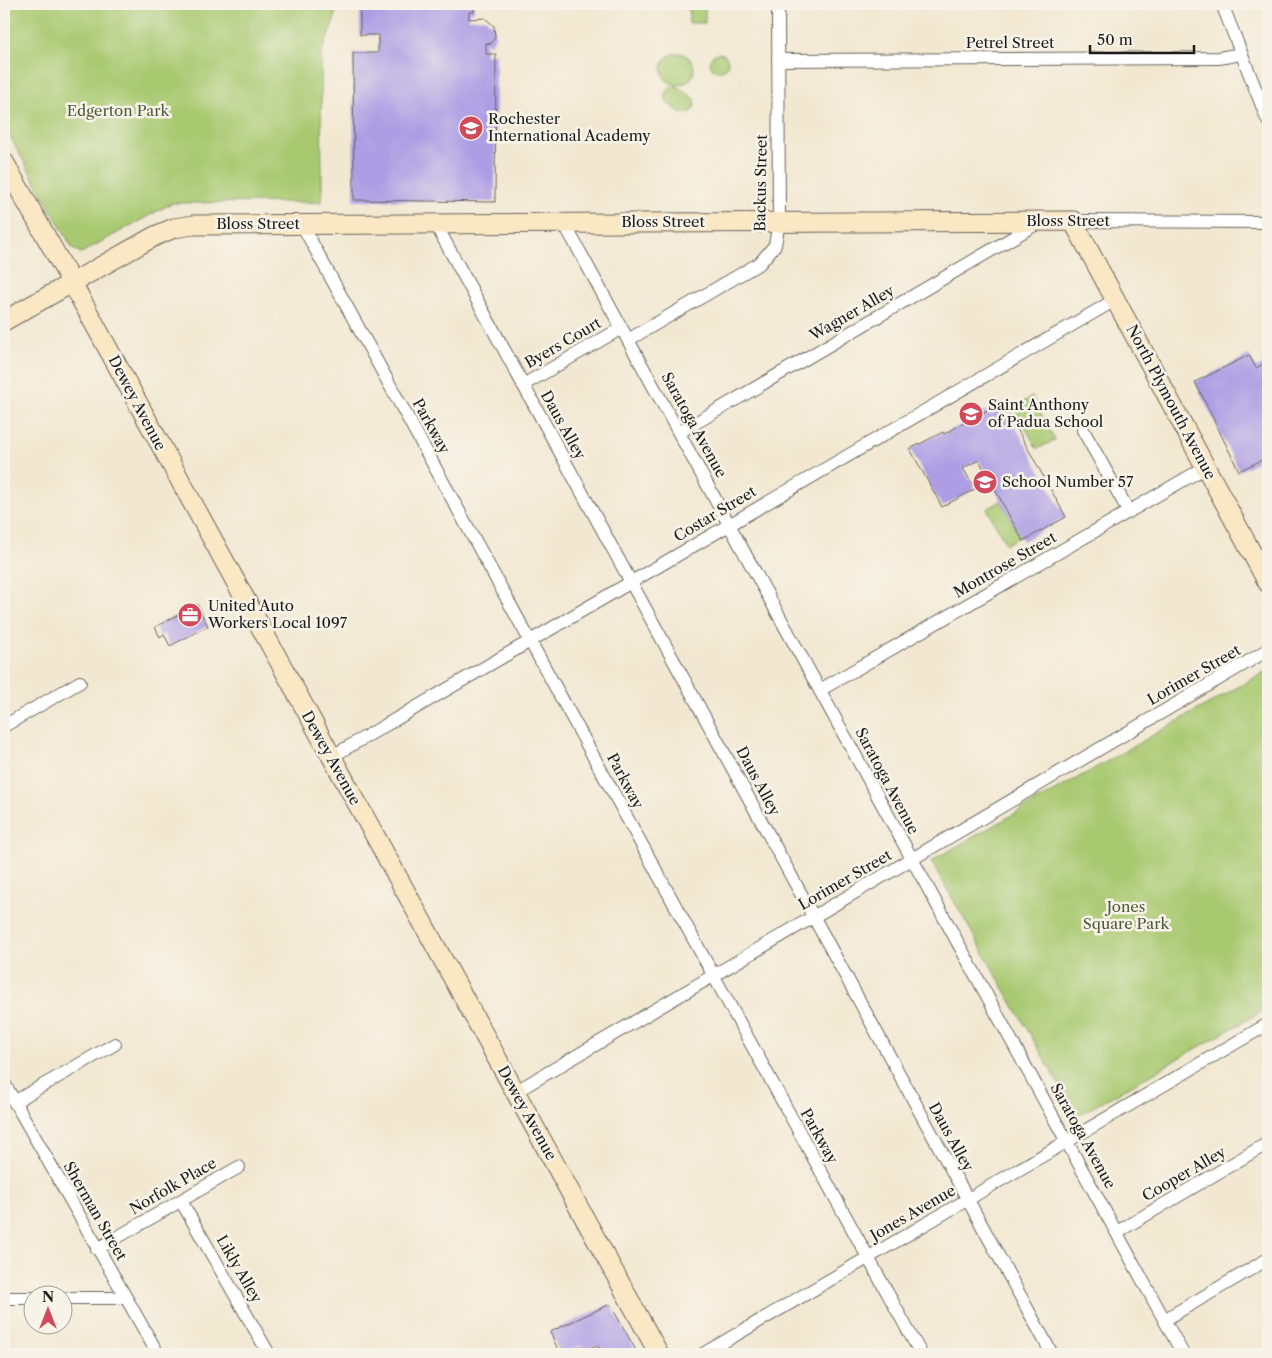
<svg xmlns="http://www.w3.org/2000/svg" width="1272" height="1358" viewBox="0 0 1272 1358" font-family="'Libre Caslon Text',serif">
	<style>
		.green { fill: #a9c971; stroke: #627246 }
		.building { fill: #ac9de4 }
		.lines { fill: none; stroke-linecap: round; stroke-linejoin: round }
		.street-casing { stroke: #67635c; stroke-width: 14 }
		.secondary-casing { stroke: #67635c; stroke-width: 21 }
		.street { stroke: #fff; stroke-width: 12 }
		.secondary { stroke: #fae7c3; stroke-width: 19 }
		.labels { text-anchor: middle; stroke-width: 5; stroke-linejoin: round; paint-order: stroke }
		.street-label { font-size: 15px; fill: #1c1c1c; stroke: #f7f3e8 }
		.park-label { font-size: 15px; fill: #4d593a; stroke: #f7f3e8 }
		.poi-label { font-size: 15px; fill: #1c1c1c; stroke: #f7f3e8; text-anchor: start }
	</style>
	<rect width="100%" height="100%" fill="#f7f3e8"/>
	<filter id="ink" filterUnits="userSpaceOnUse"><feTurbulence type="fractalNoise" baseFrequency=".02" numOctaves="2"/><feDisplacementMap in="SourceGraphic" scale="10" xChannelSelector="R" yChannelSelector="G"/><feConvolveMatrix kernelMatrix="1 2 1 2 8 2 1 2 1" color-interpolation-filters="sRGB"/></filter>
	<filter id="wash" filterUnits="userSpaceOnUse"><feTurbulence type="fractalNoise" baseFrequency=".0096" numOctaves="4" result="noise"/><feDisplacementMap in="SourceGraphic" scale="20" xChannelSelector="R" yChannelSelector="G"/><feGaussianBlur stdDeviation="1.12" result="paint"/><feColorMatrix in="noise" values="0 0 0 0 0 0 0 0 0 0 0 0 0 0 0 0 0 1.4 0 .05"/><feComposite in="paint" operator="in"/></filter>
	<g filter="url(#wash)">
		<rect width="100%" height="100%" fill="#f2e8d2"/>
		<g class="green">
			<path d="M4,4H335V18L321,54L322,202L172,203L81,253L73,249L4,126Z"/>
			<rect x="689" y="7" width="16" height="16"/>
			<circle cx="719" cy="62" r="9"/>
			<circle cx="678" cy="69" r="16"/>
			<path d="M677,86L695,99V106L690,113L682,114L666,102V93L671,87Z"/>
			<path d="M1032,397L1055,440L1037,449L1014,407Z"/>
			<path d="M1001,501L1021,536L1006,544L987,509Z"/>
			<path d="M1268,670V1008L1077,1116L931,861Z"/>
		</g>
		<g id="blocks">
			<g class="building">
				<path d="M360,4H474V12H469V19L485,18L494,26L495,37L491,44L486,43V54H496L495,202L354,200L353,53H378V35H360Z"/>
				<path d="M1249,355L1256,368L1268,362V467L1266,468L1262,460L1239,471L1195,382Z"/>
				<path d="M1002,402L1066,517L1023,541L979,460L963,468L975,489L942,507L910,449L943,432L944,434Z"/>
				<path d="M197,605L208,626L170,646L164,634L160,637L155,627Z"/>
				<path d="M610,1304L638,1354H602L597,1345L583,1351L581,1346L560,1354L550,1332Z"/>
			</g>
		</g>
	</g>
	<g filter="url(#ink)">
		<use href="#blocks" fill-opacity="0" stroke="#67635c" stroke-width="1"/>
		<g class="lines">
			<defs>
				<g id="street">
					<path d="M1222,4L1268,121"/>
					<path d="M778,60L1219,58L1241,54"/>
					<path d="M1073,221L1268,222"/>
					<path d="M301,223L921,1354"/>
					<path d="M435,223L1052,1354"/>
					<path d="M564,223L1183,1354"/>
					<path d="M628,340L760,263L775,245L779,222L778,4"/>
					<path d="M523,385L620,329"/>
					<path d="M1083,430L1129,512"/>
					<path d="M680,432L1038,223"/>
					<path d="M820,690L1206,467"/>
					<path d="M4,726L80,682"/>
					<path d="M331,757L1115,300"/>
					<path d="M4,1083L158,1354"/>
					<path d="M515,1092L1268,650"/>
					<path d="M14,1102L115,1044"/>
					<path d="M181,1201L269,1354"/>
					<path d="M1117,1232L1268,1143"/>
					<path d="M97,1249L239,1167"/>
					<path d="M4,1298H32"/>
					<path d="M62,1298H126"/>
					<path d="M1164,1320L1268,1259"/>
					<path d="M703,1354L1268,1024"/>
				</g>
				<g id="secondary">
					<path d="M4,162L72,283L659,1354"/>
					<path d="M4,321L155,236L174,228L193,225L1073,221L1268,583"/>
				</g>
			</defs>
			<use href="#street" class="street-casing"/>
			<use href="#secondary" class="secondary-casing"/>
			<use href="#street" class="street"/>
			<use href="#secondary" class="secondary"/>
		</g>
	</g>
	<defs>
		<symbol id="school-disc" viewBox="-11 -11 22 22"><circle r="9.5" fill="#d1495b" stroke="#f7f3e8"/><path d="M0-5L7-2L0 1L-7-2ZM-4 1L0 2.5L4 1V4Q0 6-4 4Z" fill="#fff"/></symbol>
		<symbol id="office-disc" viewBox="-11 -11 22 22"><circle r="9.5" fill="#d1495b" stroke="#f7f3e8"/><path d="M-6-3h4V-5.5h4V-3h4V5H-6ZM-1-4.5V-3h2v-1.5ZM-6 0V1H6V0Z" fill="#fff"/></symbol>
	</defs>
	<g fill-rule="evenodd">
		<use href="#school-disc" x="457" y="114" width="28" height="28"/>
		<use href="#school-disc" x="957" y="400" width="28" height="28"/>
		<use href="#school-disc" x="971" y="468" width="28" height="28"/>
		<use href="#office-disc" x="176" y="601" width="28" height="28"/>
	</g>
	<g class="labels">
		<g class="street-label">
			<text x="1010" y="48">Petrel Street</text>
			<text transform="translate(761 183) rotate(-89)" y="5">Backus Street</text>
			<text x="1068" y="226">Bloss Street</text>
			<text x="663" y="227">Bloss Street</text>
			<text x="258" y="229">Bloss Street</text>
			<text transform="translate(852 313) rotate(-30)" y="5">Wagner Alley</text>
			<text transform="translate(563 343) rotate(-30)" y="5">Byers Court</text>
			<text transform="translate(1171 402) rotate(62)" y="5">North Plymouth Avenue</text>
			<text transform="translate(137 403) rotate(62)" y="5">Dewey Avenue</text>
			<text transform="translate(563 425) rotate(61)" y="5">Daus Alley</text>
			<text transform="translate(694 425) rotate(61)" y="5">Saratoga Avenue</text>
			<text transform="translate(431 426) rotate(61)" y="5">Parkway</text>
			<text transform="translate(715 514) rotate(-31)" y="5">Costar Street</text>
			<text transform="translate(1005 565) rotate(-30)" y="5">Montrose Street</text>
			<text transform="translate(1194 675) rotate(-30)" y="5">Lorimer Street</text>
			<text transform="translate(331 758) rotate(61)" y="5">Dewey Avenue</text>
			<text transform="translate(625 781) rotate(62)" y="5">Parkway</text>
			<text transform="translate(758 781) rotate(62)" y="5">Daus Alley</text>
			<text transform="translate(887 781) rotate(62)" y="5">Saratoga Avenue</text>
			<text transform="translate(845 880) rotate(-30)" y="5">Lorimer Street</text>
			<text transform="translate(527 1113) rotate(61)" y="5">Dewey Avenue</text>
			<text transform="translate(819 1136) rotate(61)" y="5">Parkway</text>
			<text transform="translate(1083 1136) rotate(61)" y="5">Saratoga Avenue</text>
			<text transform="translate(951 1137) rotate(61)" y="5">Daus Alley</text>
			<text transform="translate(1184 1174) rotate(-30)" y="5">Cooper Alley</text>
			<text transform="translate(173 1186) rotate(-30)" y="5">Norfolk Place</text>
			<text transform="translate(95 1211) rotate(60)" y="5">Sherman Street</text>
			<text transform="translate(913 1213) rotate(-30)" y="5">Jones Avenue</text>
			<text transform="translate(239 1269) rotate(60)" y="5">Likly Alley</text>
		</g>
		<g class="park-label">
			<text x="118" y="116">Edgerton Park</text>
			<text x="1126" y="912">Jones<tspan x="1126" dy="17">Square Park</tspan></text>
		</g>
		<g class="poi-label">
			<text x="488" y="124">Rochester<tspan x="488" dy="17">International Academy</tspan></text>
			<text x="988" y="410">Saint Anthony<tspan x="988" dy="17">of Padua School</tspan></text>
			<text x="1002" y="487">School Number 57</text>
			<text x="208" y="611">United Auto<tspan x="208" dy="17">Workers Local 1097</tspan></text>
		</g>
	</g>
	<rect width="1272" height="1358" fill="none" stroke="#f7f3e8" stroke-width="20"/>
	<g transform="translate(48 1310)"><circle r="24" fill="#f7f3e8" stroke="#9f9d96"/>
	<path d="M0-4L9 19L0 12L-9 19Z" fill="#d1495b"/>
	<text y="-8" font-size="14" font-weight="bold" text-anchor="middle" fill="#1c1c1c">N</text>
	</g>
	<path d="M1090 45v8h104v-8" fill="none" stroke="#1c1c1c" stroke-width="2.5"/>
	<text x="1097" y="45" font-size="15" fill="#1c1c1c" stroke="#f7f3e8" stroke-width="4" paint-order="stroke">50 m</text>
</svg>
